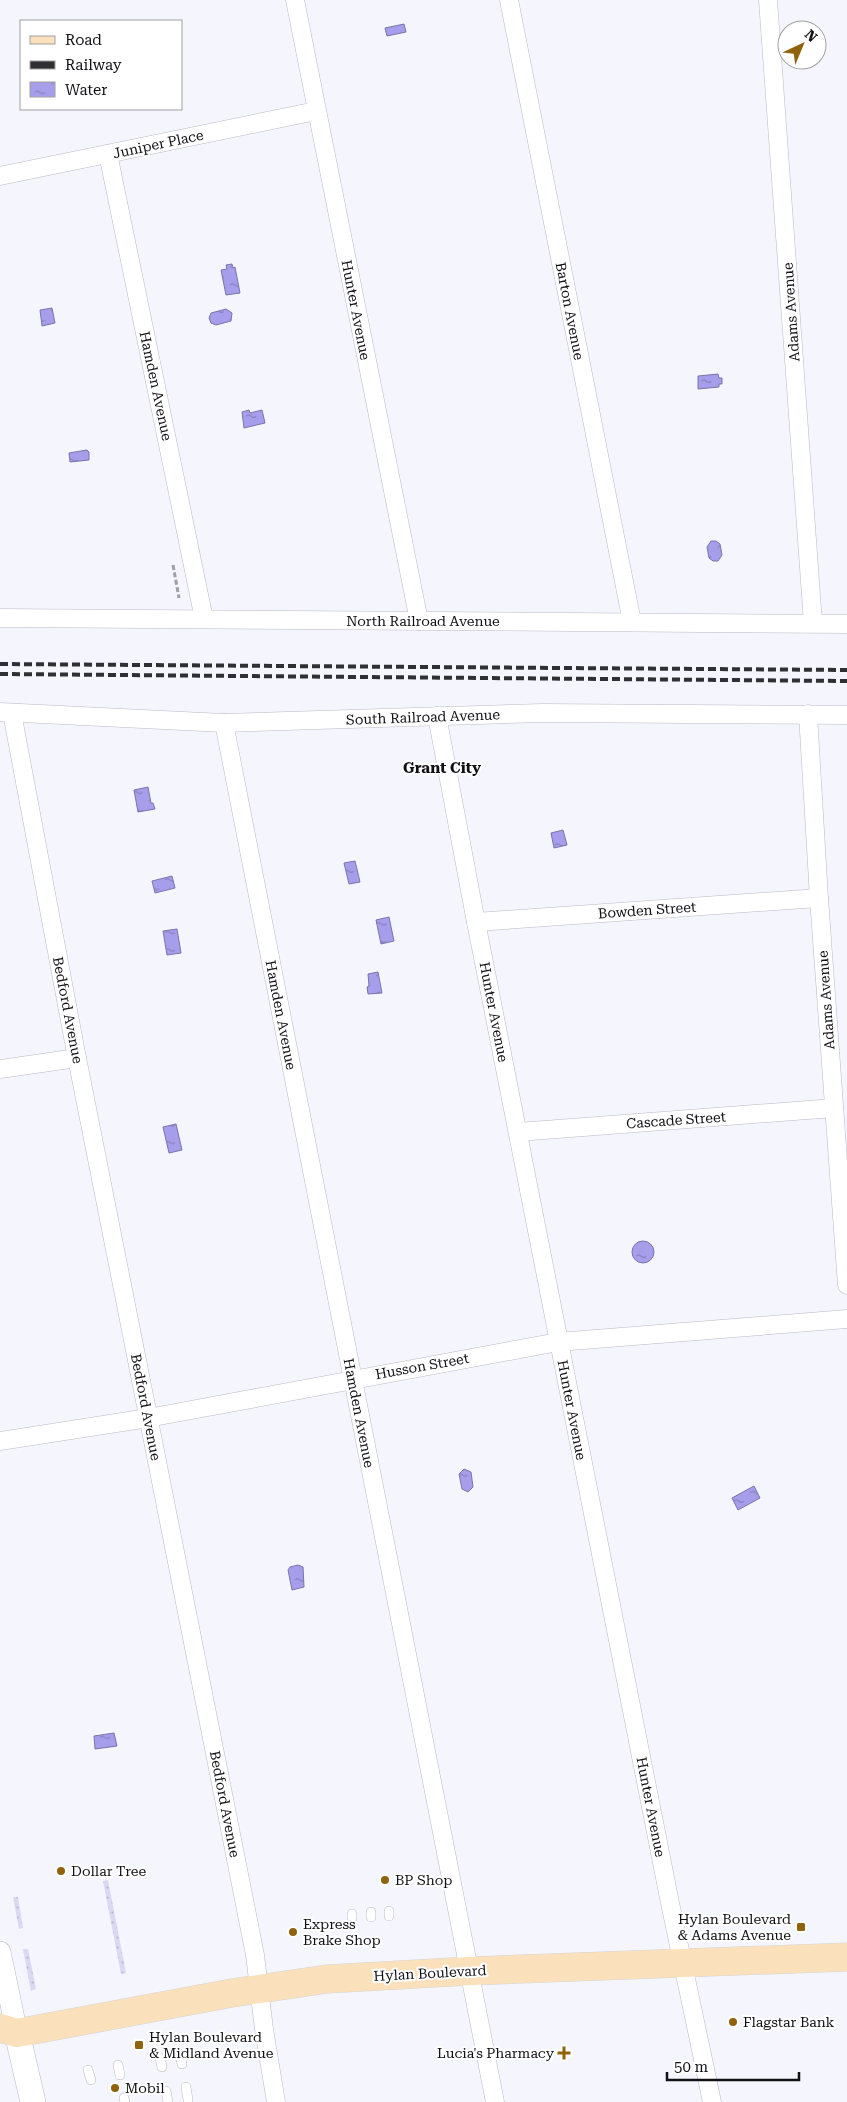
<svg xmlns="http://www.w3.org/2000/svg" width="847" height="2102" viewBox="0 0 847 2102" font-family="'Roboto Serif',serif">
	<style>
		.grass { fill: url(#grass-dots) }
		.water { fill: url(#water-ripples); stroke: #7974ab }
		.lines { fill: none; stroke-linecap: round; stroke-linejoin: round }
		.service-casing { stroke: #bab9c4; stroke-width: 10 }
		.minor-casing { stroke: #bab9c4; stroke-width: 19 }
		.tertiary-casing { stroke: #bab9c4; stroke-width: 22 }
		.secondary-casing { stroke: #bab9c4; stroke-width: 26 }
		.primary-casing { stroke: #d4d4d5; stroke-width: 29 }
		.path { stroke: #9e9ea5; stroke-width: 3; stroke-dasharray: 5 2.5; stroke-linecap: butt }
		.service { stroke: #fff; stroke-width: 9 }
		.minor { stroke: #fff; stroke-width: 18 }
		.tertiary { stroke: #fff; stroke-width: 21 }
		.secondary { stroke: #fff; stroke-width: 25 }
		.primary { stroke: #fbe1bb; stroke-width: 28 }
		.rail { stroke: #303034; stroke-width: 4; stroke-dasharray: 8 4; stroke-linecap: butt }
		.poi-dot { fill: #8f620b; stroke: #fff; stroke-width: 2 }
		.labels { text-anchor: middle; stroke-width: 4; stroke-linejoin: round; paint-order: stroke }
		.street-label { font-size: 14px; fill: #111115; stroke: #fff }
		.poi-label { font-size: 14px; fill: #111115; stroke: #fff; text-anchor: start }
		.neighbourhood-label { font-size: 15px; font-weight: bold; fill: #111115; stroke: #fff }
	</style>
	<defs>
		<pattern id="grass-dots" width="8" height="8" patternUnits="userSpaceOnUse" patternTransform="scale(1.25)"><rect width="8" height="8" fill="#dad8f3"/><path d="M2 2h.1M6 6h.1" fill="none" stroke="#bab8cf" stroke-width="1.8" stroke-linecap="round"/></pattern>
		<pattern id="water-ripples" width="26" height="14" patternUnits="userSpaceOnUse" patternTransform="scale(1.25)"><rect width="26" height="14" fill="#a69eeb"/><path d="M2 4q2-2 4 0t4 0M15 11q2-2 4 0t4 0" fill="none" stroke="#867fbd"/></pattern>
	</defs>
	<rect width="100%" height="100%" fill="#f5f5fd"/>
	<g class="grass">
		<path d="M108,1880L126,1973L121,1974L103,1881Z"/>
		<path d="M13,1897H18L23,1928L19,1929Z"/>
		<path d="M23,1949H28L36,1989L31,1991Z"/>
	</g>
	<g class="water">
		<path d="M404,24L406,32L387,36L385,28Z"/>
		<path d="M232,264L233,268L235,267L240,293L226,295L221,270L227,269L226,265Z"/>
		<path d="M52,308L55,323L42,326L40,310Z"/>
		<path d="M226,309L232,313L231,321L216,325L211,323L209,318L211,313Z"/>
		<path d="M718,374L719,378H722V384H719V387L698,389V376Z"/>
		<path d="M249,410L250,413L262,410L265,423L244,428L242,412Z"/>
		<path d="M87,450L89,452V460L70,462L69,453Z"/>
		<path d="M711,541H716L720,544L722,555L718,561H713L709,558L707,547Z"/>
		<path d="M148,787L151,803H153L155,809L138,812L134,790Z"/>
		<path d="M563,830L567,845L554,848L551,833Z"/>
		<path d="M355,861L360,882L349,884L344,863Z"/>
		<path d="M172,876L175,888L155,893L152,881Z"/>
		<path d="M389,917L394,941L381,944L376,920Z"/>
		<path d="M177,929L181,953L167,955L163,931Z"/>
		<path d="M378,972L382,993L368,994L367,987L369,986L368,974Z"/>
		<path d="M176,1124L182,1150L169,1153L163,1127Z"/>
		<circle cx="643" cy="1252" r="11"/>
		<path d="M464,1469L471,1472L473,1487L468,1492L462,1489L459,1474Z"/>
		<path d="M754,1486L760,1498L738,1510L732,1498Z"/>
		<path d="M298,1565L303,1567L304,1587L292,1590L288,1570L290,1567Z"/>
		<path d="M114,1733L117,1746L95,1749L94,1736Z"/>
	</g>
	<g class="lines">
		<defs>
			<g id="service">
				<path d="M389,1911V1916"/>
				<path d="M371,1912V1917"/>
				<path d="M352,1914V1918"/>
				<path d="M180,2054L182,2064"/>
				<path d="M160,2058L162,2067"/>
				<path d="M118,2065L120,2075"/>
				<path d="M88,2070L91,2080"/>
				<path d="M186,2087L188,2100"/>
				<path d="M166,2091L168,2102"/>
				<path d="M124,2098L125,2102"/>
			</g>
			<g id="minor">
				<path d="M295,0L419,621"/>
				<path d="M509,0L632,622"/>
				<path d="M768,0L813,623"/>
				<path d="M108,154L204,619"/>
				<path d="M0,176L316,111"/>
				<path d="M0,618L847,624"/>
				<path d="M0,712L224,723L542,713L847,715"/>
				<path d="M12,713L77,1058L255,1955L264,2029L276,2102"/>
				<path d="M808,714L819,898L847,1285"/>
				<path d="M437,716L476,922L670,1903L712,2102"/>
				<path d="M224,723L495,2102"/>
				<path d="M476,922L819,898"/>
				<path d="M0,1069L77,1058"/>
				<path d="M518,1132L834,1108"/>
				<path d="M0,1441L148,1418L558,1342L847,1319"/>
			</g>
			<path id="tertiary" d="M0,1952L17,2033"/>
			<path id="secondary" d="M17,2033L33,2102"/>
			<path id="primary" d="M0,2028L17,2033L232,1993L327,1979L470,1971L847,1957"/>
		</defs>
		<use href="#service" class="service-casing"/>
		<use href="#minor" class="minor-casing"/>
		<use href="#tertiary" class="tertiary-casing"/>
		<use href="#secondary" class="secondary-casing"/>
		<use href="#primary" class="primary-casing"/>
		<path class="path" d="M173,565L179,598"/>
		<use href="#service" class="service"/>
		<use href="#minor" class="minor"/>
		<use href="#tertiary" class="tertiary"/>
		<use href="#secondary" class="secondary"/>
		<use href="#primary" class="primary"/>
		<g class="rail">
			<path d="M0,664L847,670"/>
			<path d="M0,674L847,681"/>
		</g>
	</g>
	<g class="poi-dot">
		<circle cx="61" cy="1871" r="5"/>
		<circle cx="385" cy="1880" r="5"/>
		<rect x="796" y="1922" width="10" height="10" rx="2.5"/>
		<circle cx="293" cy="1932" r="5"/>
		<circle cx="733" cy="2022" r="5"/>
		<rect x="134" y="2040" width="10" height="10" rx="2.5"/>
		<path d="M561.5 2045.5h5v5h5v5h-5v5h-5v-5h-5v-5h5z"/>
		<circle cx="115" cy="2088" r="5"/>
	</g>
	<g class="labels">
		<g class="street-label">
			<text transform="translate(158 144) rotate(-12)" y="5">Juniper Place</text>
			<text transform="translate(356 310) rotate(79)" y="5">Hunter Avenue</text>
			<text transform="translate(570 311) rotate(79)" y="5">Barton Avenue</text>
			<text transform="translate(791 312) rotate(-94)" y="5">Adams Avenue</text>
			<text transform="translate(156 386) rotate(78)" y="5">Hamden Avenue</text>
			<text x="423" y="626">North Railroad Avenue</text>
			<text transform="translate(423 717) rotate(-2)" y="5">South Railroad Avenue</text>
			<text transform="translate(647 910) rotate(-4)" y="5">Bowden Street</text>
			<text transform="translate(826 1000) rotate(-94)" y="5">Adams Avenue</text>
			<text transform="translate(68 1010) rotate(79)" y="5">Bedford Avenue</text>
			<text transform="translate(494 1012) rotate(79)" y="5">Hunter Avenue</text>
			<text transform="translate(281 1015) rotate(79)" y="5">Hamden Avenue</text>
			<text transform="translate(676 1120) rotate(-4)" y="5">Cascade Street</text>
			<text transform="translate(422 1366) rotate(-10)" y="5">Husson Street</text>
			<text transform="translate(146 1407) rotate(79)" y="5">Bedford Avenue</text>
			<text transform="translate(572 1410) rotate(79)" y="5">Hunter Avenue</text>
			<text transform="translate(359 1413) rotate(79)" y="5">Hamden Avenue</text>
			<text transform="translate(225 1804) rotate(79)" y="5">Bedford Avenue</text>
			<text transform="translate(651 1807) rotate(79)" y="5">Hunter Avenue</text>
			<text transform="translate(430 1973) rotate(-3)" y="5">Hylan Boulevard</text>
		</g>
		<g class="poi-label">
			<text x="71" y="1876">Dollar Tree</text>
			<text x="395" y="1885">BP Shop</text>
			<text x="791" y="1924" text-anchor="end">Hylan Boulevard<tspan x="791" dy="16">&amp; Adams Avenue</tspan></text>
			<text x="303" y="1929">Express<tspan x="303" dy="16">Brake Shop</tspan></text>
			<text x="743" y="2027">Flagstar Bank</text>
			<text x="149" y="2042">Hylan Boulevard<tspan x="149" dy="16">&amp; Midland Avenue</tspan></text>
			<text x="554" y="2058" text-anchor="end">Lucia's Pharmacy</text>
			<text x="125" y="2093">Mobil</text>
		</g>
		<g class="neighbourhood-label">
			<text x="442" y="773">Grant City</text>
		</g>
	</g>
	<rect x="20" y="20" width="162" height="90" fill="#ffffff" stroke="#a0a0a1"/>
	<rect x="30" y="36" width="25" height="8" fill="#fbe1bb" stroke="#a0a0a1"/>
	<text x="65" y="45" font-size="15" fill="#111115">Road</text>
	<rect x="30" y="61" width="25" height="8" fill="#303034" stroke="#a0a0a1"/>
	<text x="65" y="70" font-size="15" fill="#111115">Railway</text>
	<rect x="30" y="82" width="25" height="15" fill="url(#water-ripples)" stroke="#a0a0a1"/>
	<text x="65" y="95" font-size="15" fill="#111115">Water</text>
	<g transform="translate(802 45) rotate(44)"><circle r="24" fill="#ffffff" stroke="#a0a0a1"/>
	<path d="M0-4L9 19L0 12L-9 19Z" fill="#8f620b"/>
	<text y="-8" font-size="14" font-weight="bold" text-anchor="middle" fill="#111115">N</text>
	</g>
	<path d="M667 2072v8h132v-8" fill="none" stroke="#111115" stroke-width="2.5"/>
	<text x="674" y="2072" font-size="15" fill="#111115" stroke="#ffffff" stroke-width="4" paint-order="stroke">50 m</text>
</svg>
